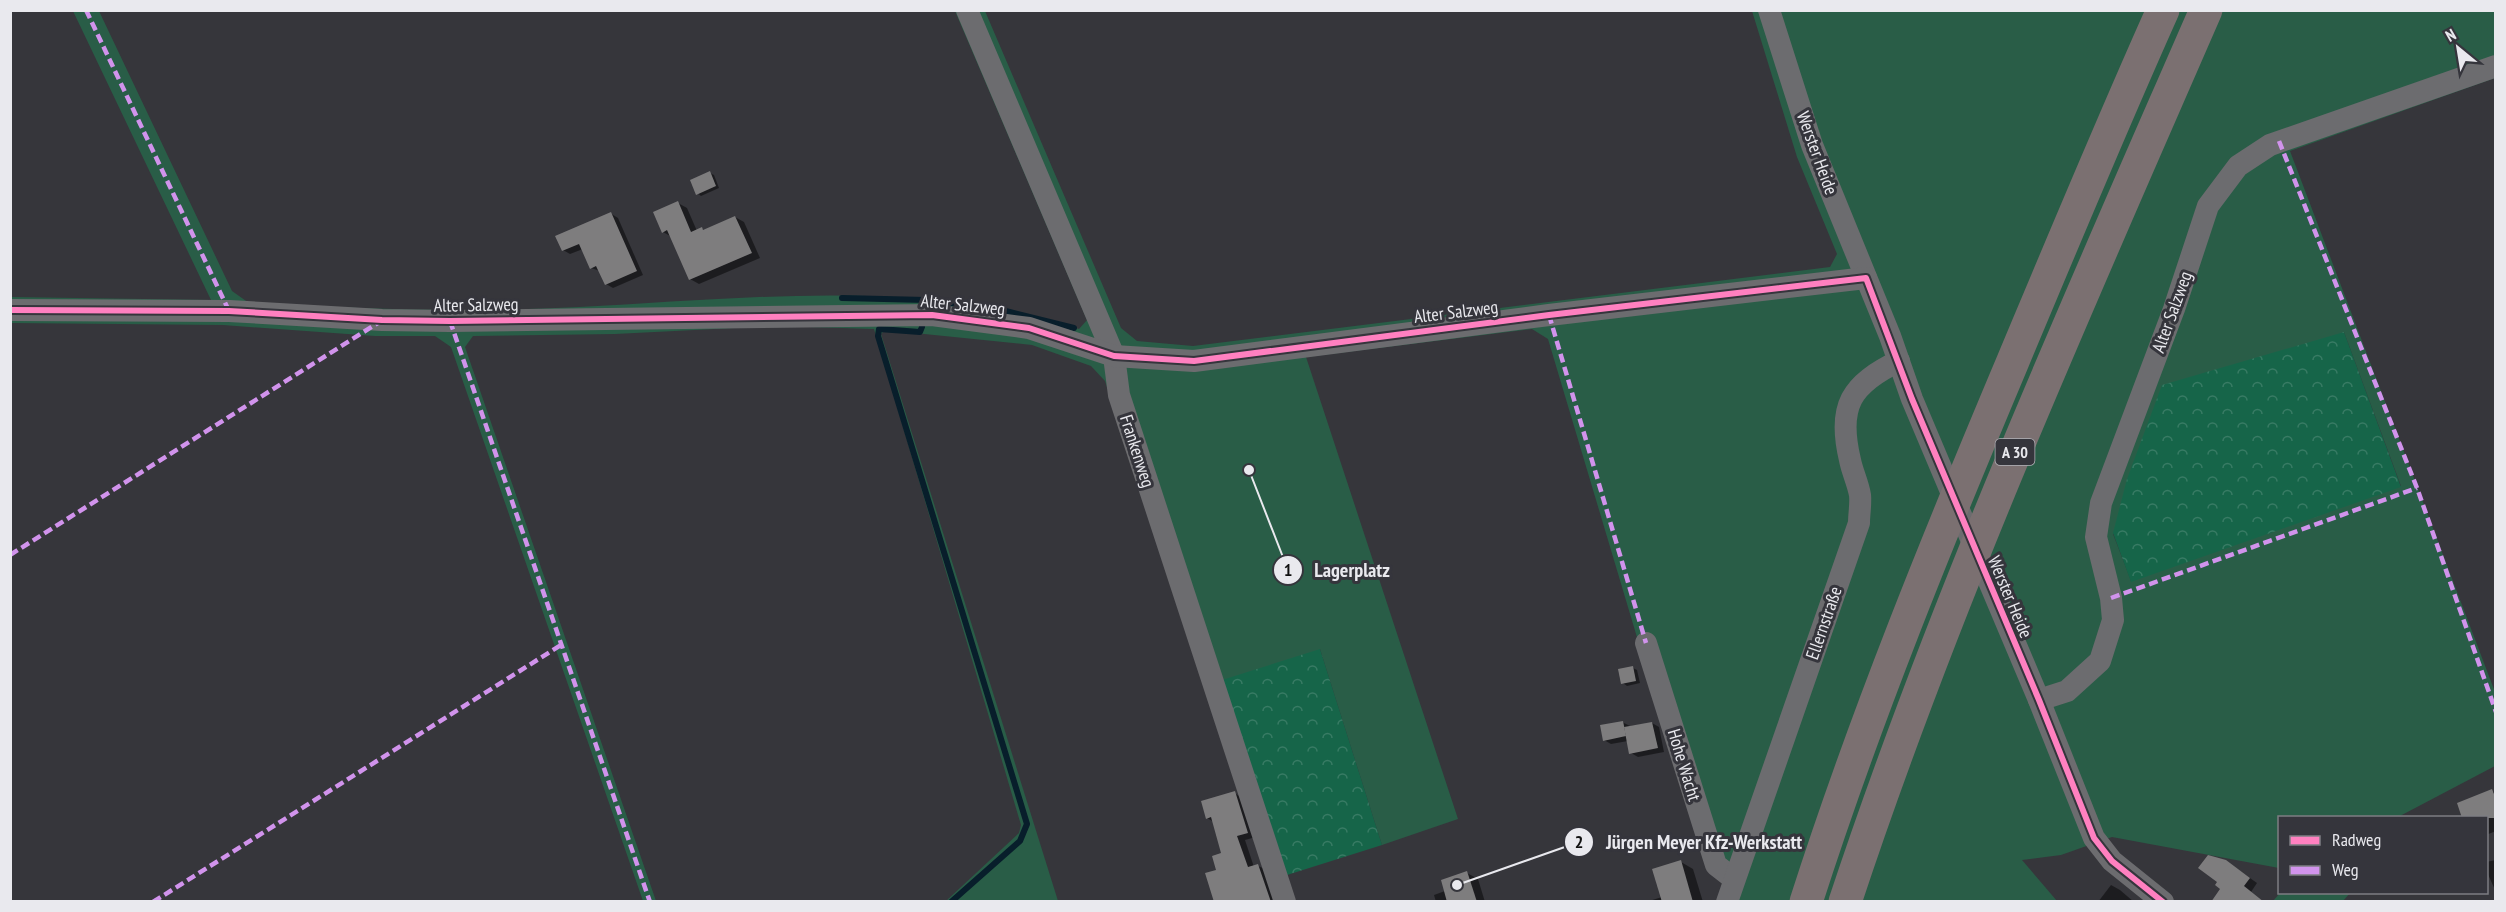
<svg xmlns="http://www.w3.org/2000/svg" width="2506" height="912" viewBox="0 0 2506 912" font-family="'PT Sans Narrow',sans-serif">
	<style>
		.green { fill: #295d47; fill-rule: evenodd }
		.forest { fill: url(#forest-crowns) }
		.shadow { fill: #0007 }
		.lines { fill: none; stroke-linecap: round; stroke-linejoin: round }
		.stream { stroke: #081e2b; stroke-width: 6 }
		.building { fill: #7e7d7e }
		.street { stroke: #6c6c6f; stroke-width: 22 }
		.highway { stroke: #7b7071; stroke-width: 33 }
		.quiet { stroke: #d193ec; stroke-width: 4.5; stroke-dasharray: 9 4.5; stroke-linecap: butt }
		.cycleway-casing { stroke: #35353c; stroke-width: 10 }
		.cycleway { stroke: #ff80c0; stroke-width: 6 }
		.labels { text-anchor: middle; stroke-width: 6; stroke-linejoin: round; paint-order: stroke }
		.shield { fill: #35353c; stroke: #b3b3b9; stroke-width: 1.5 }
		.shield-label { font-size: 16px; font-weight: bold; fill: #e9e9ee }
		.street-label { font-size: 18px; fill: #e9e9ee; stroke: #35353c }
		.leader { fill: none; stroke: #e9e9ee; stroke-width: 2 }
		.callout-dot { fill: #e9e9ee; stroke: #35353c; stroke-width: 2 }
		.mark-label { font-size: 18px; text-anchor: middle; font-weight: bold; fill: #111 }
		.callout-label { font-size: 20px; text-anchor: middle; font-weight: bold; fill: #e9e9ee; stroke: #35353c; stroke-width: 6; stroke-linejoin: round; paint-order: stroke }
	</style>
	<defs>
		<pattern id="forest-crowns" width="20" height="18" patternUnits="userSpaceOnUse" patternTransform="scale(1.5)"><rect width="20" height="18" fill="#166549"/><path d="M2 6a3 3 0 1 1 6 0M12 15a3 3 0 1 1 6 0" fill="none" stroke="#387b64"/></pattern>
	</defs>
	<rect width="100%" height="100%" fill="#36363b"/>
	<g class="green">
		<path d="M73,11H99L232,291L249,303C359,309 469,313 579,307C745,299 918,277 1079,329L1087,320L955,11H985L1121,328L1137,341L1193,346L1830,267L1837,254L1797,157L1752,11H2495V78L2290,151L2495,692V766L2398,817L2280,818L2279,868L2112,837L2061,855L2022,860L2057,901H1738L1697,824L1642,654L1548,339L1532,329L1306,357L1458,819L1382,845L1320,649L1226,747L1105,381L1091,366L1032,345L885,330L881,334L1058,901H946L1019,833L1021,825L874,329L776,326L615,334L473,336L465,347L656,901H643L451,347L435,336H375L223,325L11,323V297L211,300ZM2344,332L2401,486L2131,581L2113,534Z"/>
		<path d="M2280,893V892L2350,893L2343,901H2273Z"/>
	</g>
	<g class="forest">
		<path d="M2344,332L2401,487L2131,582L2113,533L2127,479L2162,385Z"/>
		<path d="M1320,649L1382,845L1287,875L1222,680Z"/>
	</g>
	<g class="shadow">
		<path d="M710,173L714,175L719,188L701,196L697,193Z"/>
		<path d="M678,203L687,208L697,231L702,229L705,231L735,217L744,222L760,258L699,284L690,279L672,237L663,232Z"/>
		<path d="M610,213L618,218L643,275L613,288L606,284L600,271L591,268L583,249L570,254L563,250Z"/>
		<path d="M1633,668L1637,670L1640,683L1627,686L1623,683Z"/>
		<path d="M1622,722L1630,726L1652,723L1659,727L1664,752L1638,757L1631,753L1628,741L1611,744L1604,740Z"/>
		<path d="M2492,791L2496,793V831L2486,835V818Z"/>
		<path d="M1234,793L1243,798L1256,837L1245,840L1254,867L1258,866L1267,870L1277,902H1216L1218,871L1223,854L1214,822L1207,818Z"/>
		<path d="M2496,860V892L2486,870V862Z"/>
		<path d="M2226,861L2257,883L2251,892L2223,889Z"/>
		<path d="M1681,862L1693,869L1703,902H1646L1662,897Z"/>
		<path d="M1467,873L1478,879L1485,902H1436L1434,895L1445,891Z"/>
		<path d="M2111,885L2120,890L2134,902H2098Z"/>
	</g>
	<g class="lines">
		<g class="stream">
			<path d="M842,298L926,300L998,309L1074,328"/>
			<path d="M922,327L920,332L879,329L878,336L1027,824L1020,841L951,902"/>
		</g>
	</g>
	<g class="building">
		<path d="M710,171L716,186L696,195L690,180Z"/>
		<path d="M678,201L691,232L702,227L703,230L735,216L752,253L689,280L667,230L662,233L653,212Z"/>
		<path d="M611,212L637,271L605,285L596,266L590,269L579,244L562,251L555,236Z"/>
		<path d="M1633,666L1636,681L1621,684L1618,669Z"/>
		<path d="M1623,721L1626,736L1603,741L1600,725Z"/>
		<path d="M1652,722L1658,748L1629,754L1624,727Z"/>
		<path d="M2492,789L2496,799V818H2462L2457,803Z"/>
		<path d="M1235,791L1248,833L1237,836L1248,867L1258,864L1271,902H1214L1205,873L1216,870L1212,856L1221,853L1211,817L1206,819L1201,801Z"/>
		<path d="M2208,855L2226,860L2250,878L2244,886L2264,902H2211L2220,889L2215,885L2217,882L2198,868Z"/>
		<path d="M1681,860L1693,902H1662L1652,869Z"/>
		<path d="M1467,871L1477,902H1447L1441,880Z"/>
	</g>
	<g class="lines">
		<g class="street">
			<path d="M967,10L1114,356L1119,395L1285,902"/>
			<path d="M1769,10L1812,145L1890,336L1912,399L2039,700L2094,838L2112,861L2163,902"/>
			<path d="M10,310L229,311L382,320L450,321L932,315L1029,328L1114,356L1194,361L1549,315L1866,278"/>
			<path d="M1646,643L1716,865L1734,879"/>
			<path d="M2039,700L2067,691L2100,661L2113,620L2111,598L2096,537L2101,503L2174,309L2208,206L2238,166L2270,145L2496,66"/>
			<path d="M1727,902L1859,523C1859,514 1861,504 1860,495C1858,483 1852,471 1850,460C1837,406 1851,384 1899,361"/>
		</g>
		<g class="highway">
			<path d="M1806,902C1865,718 1938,539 2013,361C2062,244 2111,126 2163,10"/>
			<path d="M1845,902C1946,597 2078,304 2206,10"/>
		</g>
		<g class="quiet">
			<path d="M86,10L229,311"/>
			<path d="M2279,141L2417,488L2496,712"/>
			<path d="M1549,315L1646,643"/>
			<path d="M450,321L650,902"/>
			<path d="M10,555L381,321"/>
			<path d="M2111,598L2417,488"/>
			<path d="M153,902L561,645"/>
		</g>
		<defs>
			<path id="cycleway" d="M10,310L229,311L382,320L450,321L932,315L1029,328L1114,356L1194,361L1549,315L1866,278L1912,399L2039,700L2094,838L2112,861L2163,902"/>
		</defs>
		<use href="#cycleway" class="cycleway-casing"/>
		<use href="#cycleway" class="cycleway"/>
	</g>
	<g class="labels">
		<rect class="shield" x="1995.5" y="439" width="39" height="26" rx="4.5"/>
		<g class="shield-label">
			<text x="2015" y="458">A 30</text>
		</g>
		<g class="street-label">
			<text transform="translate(1817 153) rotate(70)" y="6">Werster Heide</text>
			<text transform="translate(476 305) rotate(-1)" y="6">Alter Salzweg</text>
			<text transform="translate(963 305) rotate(6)" y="6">Alter Salzweg</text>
			<text transform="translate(1456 312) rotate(-7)" y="6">Alter Salzweg</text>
			<text transform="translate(2172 312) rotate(-70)" y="6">Alter Salzweg</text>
			<text transform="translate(1137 451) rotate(72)" y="6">Frankenweg</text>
			<text transform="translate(2010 597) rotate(67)" y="6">Werster Heide</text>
			<text transform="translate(1824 623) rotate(-71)" y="6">Ellernstraße</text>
			<text transform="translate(1684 765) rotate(73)" y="6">Hohe Wacht</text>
		</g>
	</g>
	<path class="leader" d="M1249 470L1288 570M1457 885L1579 842"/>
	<g class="callout-dot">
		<circle cx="1249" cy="470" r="6"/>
		<circle cx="1457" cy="885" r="6"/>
		<circle cx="1288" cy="570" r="15"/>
		<circle cx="1579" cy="842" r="15"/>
	</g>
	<g class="mark-label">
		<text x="1288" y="576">1</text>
		<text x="1579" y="848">2</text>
	</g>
	<g class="callout-label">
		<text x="1352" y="577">Lagerplatz</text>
		<text x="1704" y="849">Jürgen Meyer Kfz-Werkstatt</text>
	</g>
	<rect width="2506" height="912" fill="none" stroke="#e9e9ee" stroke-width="24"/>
	<rect x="2278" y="816" width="210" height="78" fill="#35353c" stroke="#7d7d83" stroke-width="1.5"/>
	<rect x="2290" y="836" width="30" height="9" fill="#ff80c0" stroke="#7d7d83" stroke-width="1.5"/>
	<text x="2332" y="846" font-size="18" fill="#e9e9ee">Radweg</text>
	<rect x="2290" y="866" width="30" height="9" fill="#d193ec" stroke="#7d7d83" stroke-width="1.5"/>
	<text x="2332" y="876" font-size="18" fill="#e9e9ee">Weg</text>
	<g transform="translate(2458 48) rotate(330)" stroke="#35353c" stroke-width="4.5" paint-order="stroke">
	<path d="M0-4.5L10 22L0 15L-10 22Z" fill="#e9e9ee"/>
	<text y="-9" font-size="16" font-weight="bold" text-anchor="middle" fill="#e9e9ee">N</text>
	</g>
</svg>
